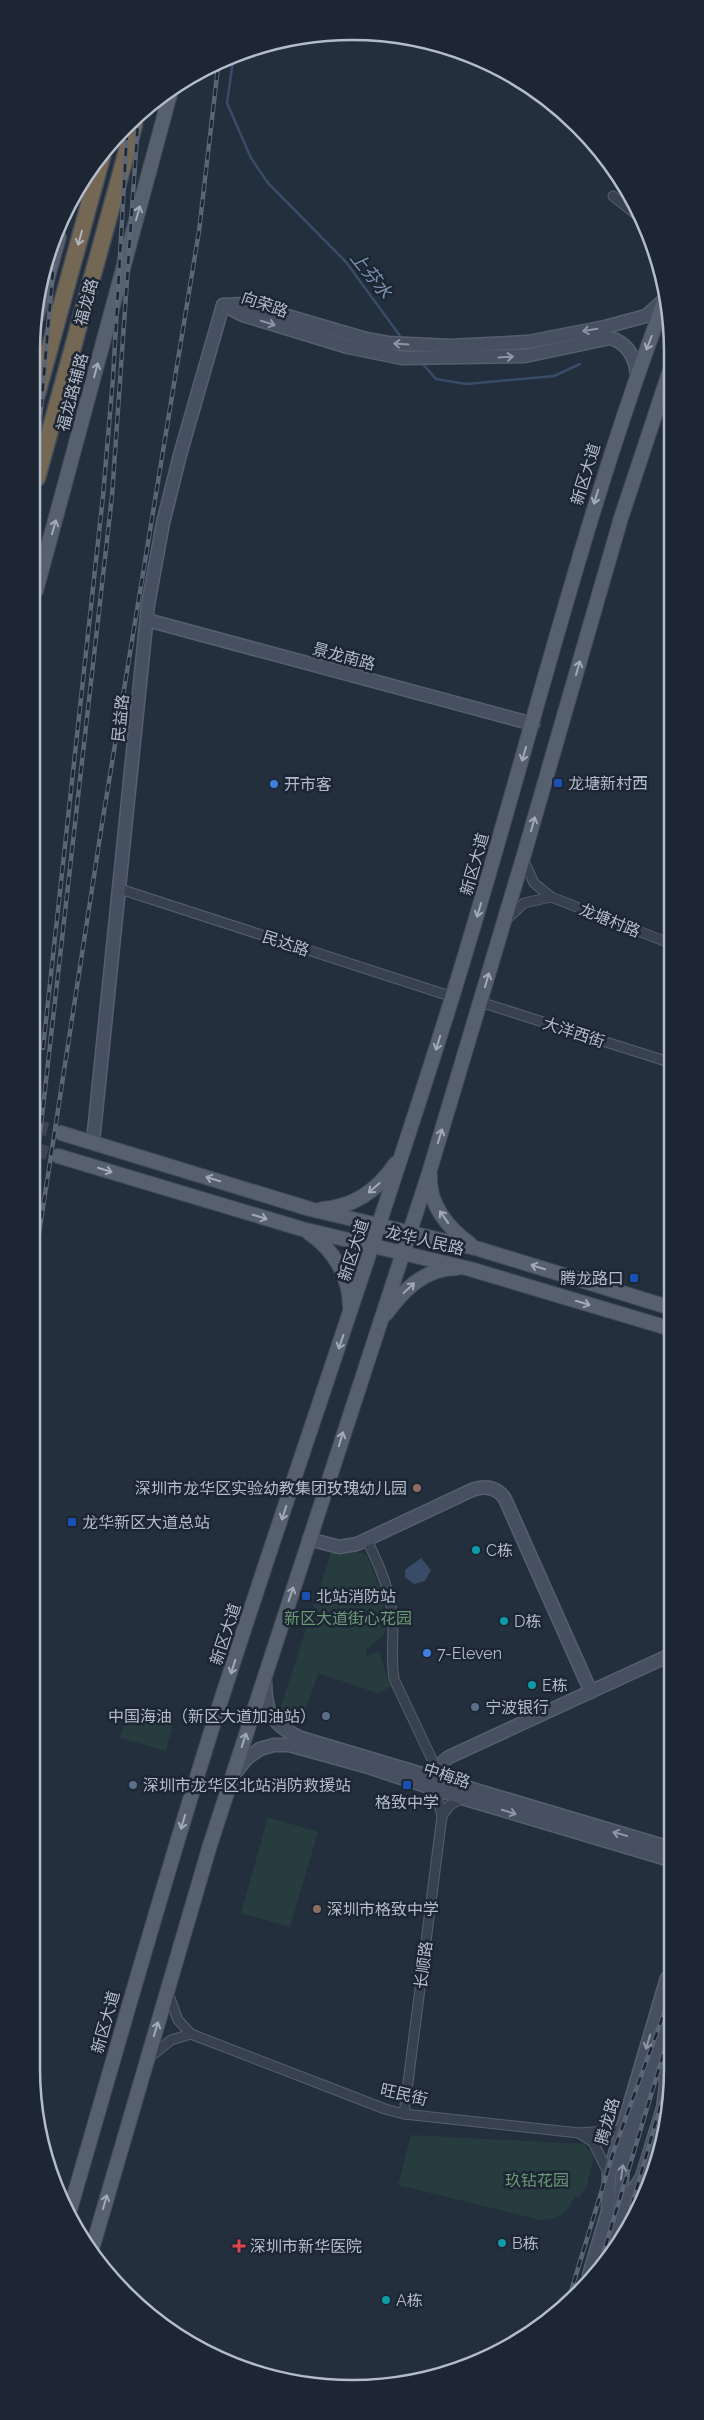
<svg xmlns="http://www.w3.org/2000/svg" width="704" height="2420" viewBox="0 0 704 2420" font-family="Raleway,'Noto Sans SC',sans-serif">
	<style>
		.green { fill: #263c3f }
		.water { fill: #394c67 }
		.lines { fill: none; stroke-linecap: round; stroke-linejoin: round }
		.stream { stroke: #394c67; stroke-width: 2.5 }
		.primary-tunnel { stroke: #3a4453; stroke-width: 14; stroke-dasharray: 14 7; stroke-linecap: butt }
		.street-casing { stroke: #565f6c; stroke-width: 11 }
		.secondary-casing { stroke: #565f6c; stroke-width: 15 }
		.primary-casing { stroke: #414a57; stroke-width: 16 }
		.highway-casing { stroke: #434c59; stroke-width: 19 }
		.street { stroke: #38414e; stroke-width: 9 }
		.secondary { stroke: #465061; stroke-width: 12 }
		.primary { stroke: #56606e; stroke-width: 14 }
		.highway { stroke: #746855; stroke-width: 16 }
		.rail-casing { stroke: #5a6575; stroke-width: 4.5 }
		.rail { stroke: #1d2633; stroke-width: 2.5; stroke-dasharray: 8; stroke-linecap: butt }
		.oneway { stroke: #a1aab7 }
		.oneway2 { stroke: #aeb4bd }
		.oneway3 { stroke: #8e96a5 }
		.transit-dot { fill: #1a4fb4; stroke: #1d2633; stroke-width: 2 }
		.shop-dot { fill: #3f7fe0; stroke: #1d2633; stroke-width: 2 }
		.education-dot { fill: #8d6e63; stroke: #1d2633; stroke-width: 2 }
		.culture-dot { fill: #0f9aa8; stroke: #1d2633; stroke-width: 2 }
		.service-dot { fill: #5c6f8a; stroke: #1d2633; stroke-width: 2 }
		.health-dot { fill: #e0444e; stroke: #1d2633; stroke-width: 2 }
		.labels { text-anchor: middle; stroke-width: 5; stroke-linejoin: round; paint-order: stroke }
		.street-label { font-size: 16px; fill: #b4bcc9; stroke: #1d2633 }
		.poi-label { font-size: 16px; fill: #b4bcc9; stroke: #1d2633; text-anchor: start }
		.park-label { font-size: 16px; fill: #6b9a76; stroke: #1d2633 }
		.water-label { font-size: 18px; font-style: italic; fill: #7c92b1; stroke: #1d2633 }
		.rim { fill: none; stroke: #b4bcc9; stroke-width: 2.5 }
	</style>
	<rect width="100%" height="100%" fill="#242f3e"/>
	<g class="green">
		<path d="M360,1552L367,1556L382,1594L386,1630L383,1635L366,1650V1656L377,1652L380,1654L390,1687L378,1693L318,1673L302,1721L297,1724L285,1714L281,1706L331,1553Z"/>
		<path d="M128,1711L173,1724L166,1751L120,1738Z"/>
		<path d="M268,1817L318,1832L290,1927L241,1913Z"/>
		<path d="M411,2135L584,2144L594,2156L586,2189L579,2197L575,2196C568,2212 558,2220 540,2220L398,2185Z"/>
	</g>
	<path class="water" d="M421,1558L431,1570L425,1581L414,1584L405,1577V1570Z"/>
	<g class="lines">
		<g class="stream">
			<path d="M233,61L227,103L251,158L268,183L346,262L403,340"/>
			<path d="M421,362L436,379L466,384L554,376L580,364"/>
		</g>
		<g class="primary-tunnel">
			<path d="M34,1126L61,1133"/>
			<path d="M34,1149L58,1156"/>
		</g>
		<defs>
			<g id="street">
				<path d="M613,196L642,219"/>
				<path d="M523,859L534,883L551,897L669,943"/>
				<path d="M120,889L453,997"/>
				<path d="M508,918L524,903L551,897"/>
				<path d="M480,1002L669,1062"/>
				<path d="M367,1540C380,1567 392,1594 393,1624C393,1643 391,1661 394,1679L437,1770"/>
				<path d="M442,1816L450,1805L462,1798"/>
				<path d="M168,1993L178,2020L191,2034L385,2109L404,2114L579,2133L621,2130"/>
				<path d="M150,2057L171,2040L191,2034"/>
				<path d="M404,2114L442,1816L438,1800L431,1788"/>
				<path d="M579,2133L593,2142L609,2174"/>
			</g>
			<g id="secondary">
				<path d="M223,305L246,304L366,339L388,343L450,346L528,342L605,327L646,316L665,299"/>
				<path d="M225,306L243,315L348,347L402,358L525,356L610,338C628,343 635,357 637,374"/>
				<path d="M147,620L533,724"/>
				<path d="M93,1142L148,605L163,523L180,455L223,305"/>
				<path d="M309,1539L339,1547L357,1544L472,1490C485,1485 497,1487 505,1499L591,1692"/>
				<path d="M265,1681C265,1712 272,1725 301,1738L667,1847"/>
				<path d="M235,1773L247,1758L260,1749L274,1745H289L365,1766L462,1798L667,1859"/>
				<path d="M434,1778L439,1765L449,1757L668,1656"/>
				<path d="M620,2212L642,2177L663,2108L666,2086L663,2039"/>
				<path d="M610,2251L620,2212L623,2164L667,2015"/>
				<path d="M589,2275L608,2211L609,2174L667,1978"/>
			</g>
			<g id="primary">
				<path d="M37,317L59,237"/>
				<path d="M36,591L172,87"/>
				<path d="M61,1133L310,1209L479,1249L668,1307"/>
				<path d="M58,1156L302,1229L470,1269L668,1328"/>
				<path d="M430,1175C428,1204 448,1228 470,1244"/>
				<path d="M322,1209C354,1207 378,1190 396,1163"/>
				<path d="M309,1233C334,1250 350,1277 350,1307"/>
				<path d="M386,1314C403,1290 425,1268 457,1268"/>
				<path d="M69,2213C117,2048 163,1883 215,1719C292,1479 376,1242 451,1001C524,767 579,527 666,297"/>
				<path d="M92,2249L210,1845L429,1173L523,858L621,518L670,370"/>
			</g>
			<g id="highway">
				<path d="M37,394L102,157"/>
				<path d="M37,478L134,125"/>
			</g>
		</defs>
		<use href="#street" class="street-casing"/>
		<use href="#secondary" class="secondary-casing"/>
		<use href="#primary" class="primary-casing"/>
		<use href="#highway" class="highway-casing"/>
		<use href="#street" class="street"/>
		<use href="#secondary" class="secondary"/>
		<use href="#primary" class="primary"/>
		<use href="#highway" class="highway"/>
		<defs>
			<g id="rail">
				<path d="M37,350L43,275"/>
				<path d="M37,455L55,247"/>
				<path d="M43,1048L103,496L113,378L127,132"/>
				<path d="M34,1187L112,496L138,122"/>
				<path d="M34,1266L102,824L199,231L218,67"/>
				<path d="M623,2236L667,2083"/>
				<path d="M601,2261L667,2042"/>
				<path d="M569,2298L614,2150L667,2005"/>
			</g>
		</defs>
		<use href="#rail" class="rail-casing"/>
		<use href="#rail" class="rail"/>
	</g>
	<defs><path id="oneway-shaft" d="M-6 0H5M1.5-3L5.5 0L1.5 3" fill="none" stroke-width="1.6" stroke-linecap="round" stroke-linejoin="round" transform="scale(1.25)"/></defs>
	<g class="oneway">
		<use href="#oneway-shaft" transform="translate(138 213) rotate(-74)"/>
		<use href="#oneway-shaft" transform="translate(649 343) rotate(111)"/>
		<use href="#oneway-shaft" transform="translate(96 370) rotate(-75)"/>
		<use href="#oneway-shaft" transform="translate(596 497) rotate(107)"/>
		<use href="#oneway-shaft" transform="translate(54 527) rotate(-74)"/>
		<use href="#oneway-shaft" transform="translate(578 668) rotate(-74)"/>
		<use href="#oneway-shaft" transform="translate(524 754) rotate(106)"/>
		<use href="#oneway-shaft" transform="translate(533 824) rotate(-74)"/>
		<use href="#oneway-shaft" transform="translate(479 910) rotate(107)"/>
		<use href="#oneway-shaft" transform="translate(487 980) rotate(-74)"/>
		<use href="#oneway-shaft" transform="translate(438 1043) rotate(107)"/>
		<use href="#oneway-shaft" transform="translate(440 1136) rotate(-73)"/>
		<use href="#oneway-shaft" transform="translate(105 1170) rotate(17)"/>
		<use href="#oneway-shaft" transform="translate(213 1179) rotate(-163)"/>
		<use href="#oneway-shaft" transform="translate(374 1188) rotate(139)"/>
		<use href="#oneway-shaft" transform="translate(260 1217) rotate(17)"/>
		<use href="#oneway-shaft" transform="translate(444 1217) rotate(-125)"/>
		<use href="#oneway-shaft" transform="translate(538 1267) rotate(-163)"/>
		<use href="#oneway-shaft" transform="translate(409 1288) rotate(-43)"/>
		<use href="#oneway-shaft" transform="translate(583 1303) rotate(17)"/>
		<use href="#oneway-shaft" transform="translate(341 1342) rotate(109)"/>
		<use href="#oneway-shaft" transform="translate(341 1439) rotate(-73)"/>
		<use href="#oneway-shaft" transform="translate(284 1513) rotate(108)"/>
		<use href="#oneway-shaft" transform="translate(291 1594) rotate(-71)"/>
		<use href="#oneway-shaft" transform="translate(233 1667) rotate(108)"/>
		<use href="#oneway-shaft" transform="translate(244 1740) rotate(-72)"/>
		<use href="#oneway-shaft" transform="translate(183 1822) rotate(107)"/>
		<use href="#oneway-shaft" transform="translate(156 2029) rotate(-73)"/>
		<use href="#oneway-shaft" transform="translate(105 2202) rotate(-74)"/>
	</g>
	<use class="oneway2" href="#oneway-shaft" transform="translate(80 238) rotate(105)"/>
	<g class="oneway3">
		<use href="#oneway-shaft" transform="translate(268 323) rotate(17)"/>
		<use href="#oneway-shaft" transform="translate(590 330) rotate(170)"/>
		<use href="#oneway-shaft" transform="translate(401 344) rotate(-176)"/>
		<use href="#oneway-shaft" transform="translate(506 357) rotate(-3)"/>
		<use href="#oneway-shaft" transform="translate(509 1812) rotate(17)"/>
		<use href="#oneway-shaft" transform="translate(620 1834) rotate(-164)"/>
		<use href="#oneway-shaft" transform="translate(648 2042) rotate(107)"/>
		<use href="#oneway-shaft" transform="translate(622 2172) rotate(-82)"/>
	</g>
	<g class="transit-dot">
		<rect x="553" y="778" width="10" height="10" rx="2.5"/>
		<rect x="629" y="1273" width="10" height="10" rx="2.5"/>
		<rect x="67" y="1517" width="10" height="10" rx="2.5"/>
		<rect x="301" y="1591" width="10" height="10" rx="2.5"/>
		<rect x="402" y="1780" width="10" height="10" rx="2.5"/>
	</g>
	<g class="shop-dot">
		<circle cx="274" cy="784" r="5"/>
		<circle cx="427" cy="1653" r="5"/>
	</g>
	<g class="education-dot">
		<circle cx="417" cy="1488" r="5"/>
		<circle cx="317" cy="1909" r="5"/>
	</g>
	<g class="culture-dot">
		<circle cx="476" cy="1550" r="5"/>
		<circle cx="504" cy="1621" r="5"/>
		<circle cx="532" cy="1685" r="5"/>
		<circle cx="502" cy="2243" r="5"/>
		<circle cx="386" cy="2300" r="5"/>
	</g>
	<g class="service-dot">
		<circle cx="475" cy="1707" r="5"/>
		<circle cx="326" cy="1716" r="5"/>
		<circle cx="133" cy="1785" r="5"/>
	</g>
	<path class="health-dot" d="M236.5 2238.5h5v5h5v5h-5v5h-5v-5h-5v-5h5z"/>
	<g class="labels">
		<g class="street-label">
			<text transform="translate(86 302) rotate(-75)" y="6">福龙路</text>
			<text transform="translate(265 304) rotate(19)" y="6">向荣路</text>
			<text transform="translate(72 392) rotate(-75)" y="6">福龙路辅路</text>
			<text transform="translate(585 474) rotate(-73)" y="6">新区大道</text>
			<text transform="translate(344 656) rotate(15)" y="6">景龙南路</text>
			<text transform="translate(120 718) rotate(-84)" y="6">民益路</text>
			<text transform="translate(474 864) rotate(-74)" y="6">新区大道</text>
			<text transform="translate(610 920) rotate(22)" y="6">龙塘村路</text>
			<text transform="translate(286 943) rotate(18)" y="6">民达路</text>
			<text transform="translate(574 1032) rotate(18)" y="6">大洋西街</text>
			<text transform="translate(425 1240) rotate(13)" y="6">龙华人民路</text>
			<text transform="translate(353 1250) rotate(-72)" y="6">新区大道</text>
			<text transform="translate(225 1634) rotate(-72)" y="6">新区大道</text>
			<text transform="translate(447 1775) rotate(18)" y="6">中梅路</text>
			<text transform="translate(423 1965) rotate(-83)" y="6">长顺路</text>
			<text transform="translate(105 2022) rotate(-74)" y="6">新区大道</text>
			<text transform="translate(404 2094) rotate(13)" y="6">旺民街</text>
			<text transform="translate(607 2121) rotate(-74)" y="6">腾龙路</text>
		</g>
		<g class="poi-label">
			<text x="568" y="789">龙塘新村西</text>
			<text x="284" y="790">开市客</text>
			<text x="624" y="1284" text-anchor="end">腾龙路口</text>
			<text x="407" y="1494" text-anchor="end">深圳市龙华区实验幼教集团玫瑰幼儿园</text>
			<text x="82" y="1528">龙华新区大道总站</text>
			<text x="486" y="1556">C栋</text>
			<text x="316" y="1602">北站消防站</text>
			<text x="514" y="1627">D栋</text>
			<text x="437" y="1659">7-Eleven</text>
			<text x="542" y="1691">E栋</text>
			<text x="485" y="1713">宁波银行</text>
			<text x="316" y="1722" text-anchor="end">中国海油（新区大道加油站）</text>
			<text x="143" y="1791">深圳市龙华区北站消防救援站</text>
			<text x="407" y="1808" text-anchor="middle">格致中学</text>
			<text x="327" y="1915">深圳市格致中学</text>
			<text x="512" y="2249">B栋</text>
			<text x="250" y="2252">深圳市新华医院</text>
			<text x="396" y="2306">A栋</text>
		</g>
		<g class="park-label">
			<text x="348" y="1624">新区大道街心花园</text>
			<text x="537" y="2186">玖钻花园</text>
		</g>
		<g class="water-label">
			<text transform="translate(371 275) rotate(51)" y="6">上芬水</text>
		</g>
	</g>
	<path d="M0 0H704V2420H0ZM352 40H352A312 312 0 0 1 664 352V2068A312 312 0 0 1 352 2380H352A312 312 0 0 1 40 2068V352A312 312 0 0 1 352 40Z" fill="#1d2633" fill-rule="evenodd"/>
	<path class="rim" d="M352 40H352A312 312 0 0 1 664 352V2068A312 312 0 0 1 352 2380H352A312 312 0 0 1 40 2068V352A312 312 0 0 1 352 40Z"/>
</svg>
